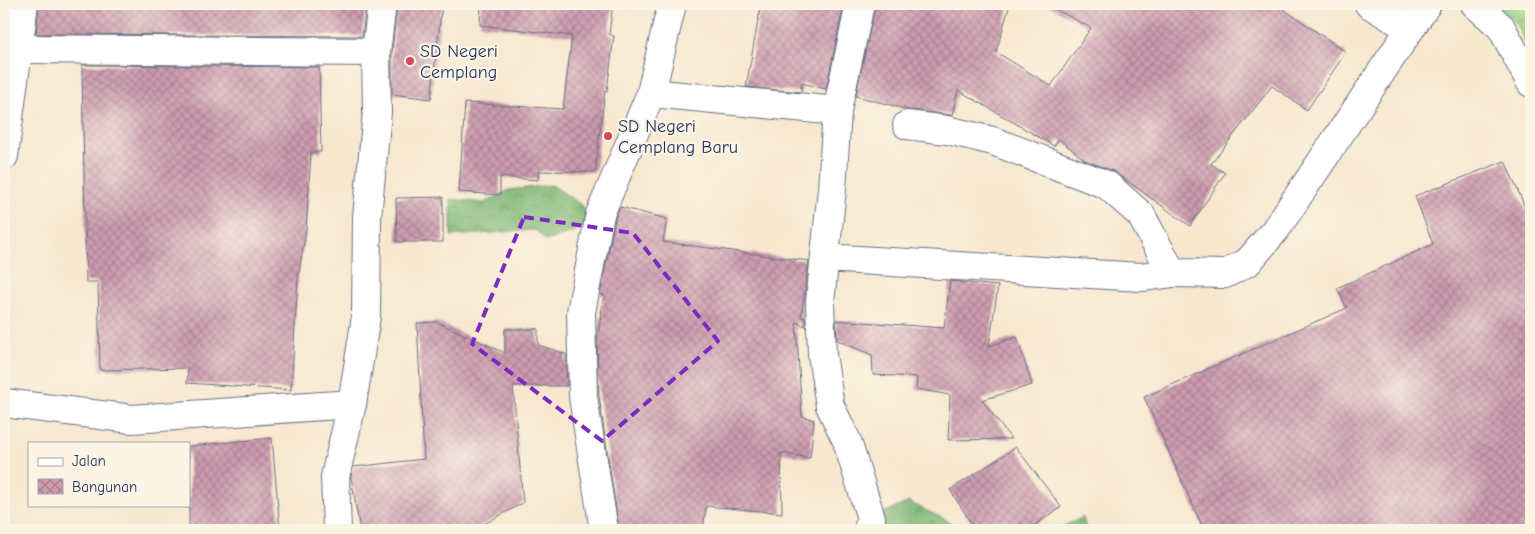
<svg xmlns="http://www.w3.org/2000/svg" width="1535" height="534" viewBox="0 0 1535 534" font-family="'Comic Neue',sans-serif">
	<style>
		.grass { fill: url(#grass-tufts); stroke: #5c8272 }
		.forest { fill: url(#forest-crowns); stroke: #4c7268 }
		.building { fill: url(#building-cross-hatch) }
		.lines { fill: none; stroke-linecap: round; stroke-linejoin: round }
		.street-casing { stroke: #686f85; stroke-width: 30 }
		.street { stroke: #fff; stroke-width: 28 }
		.marked { fill: none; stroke: #7b2cbf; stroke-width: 4; stroke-dasharray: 10 6; stroke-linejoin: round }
		.poi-dot { fill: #d1495b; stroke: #fcf5e5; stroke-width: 2 }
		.labels { text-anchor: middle; stroke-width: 4.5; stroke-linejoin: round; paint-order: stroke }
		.poi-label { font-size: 18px; fill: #1b2f5e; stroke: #fcf5e5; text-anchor: start }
	</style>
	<defs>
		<pattern id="grass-tufts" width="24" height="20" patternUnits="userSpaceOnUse" patternTransform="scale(1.25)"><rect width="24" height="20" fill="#9cd486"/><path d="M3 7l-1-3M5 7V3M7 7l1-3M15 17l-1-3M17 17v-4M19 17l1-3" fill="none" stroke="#86b676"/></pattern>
		<pattern id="forest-crowns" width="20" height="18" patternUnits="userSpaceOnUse" patternTransform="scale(1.25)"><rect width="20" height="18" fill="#7db673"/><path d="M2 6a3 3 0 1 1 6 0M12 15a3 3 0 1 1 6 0" fill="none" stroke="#669462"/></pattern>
		<pattern id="building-cross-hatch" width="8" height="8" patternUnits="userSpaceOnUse" patternTransform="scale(1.25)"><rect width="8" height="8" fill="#cd9baf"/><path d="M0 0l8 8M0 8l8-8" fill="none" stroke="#a67f92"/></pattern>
	</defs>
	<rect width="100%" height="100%" fill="#fcf5e5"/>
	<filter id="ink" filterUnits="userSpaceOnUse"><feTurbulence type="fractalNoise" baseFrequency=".02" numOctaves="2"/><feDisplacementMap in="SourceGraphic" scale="10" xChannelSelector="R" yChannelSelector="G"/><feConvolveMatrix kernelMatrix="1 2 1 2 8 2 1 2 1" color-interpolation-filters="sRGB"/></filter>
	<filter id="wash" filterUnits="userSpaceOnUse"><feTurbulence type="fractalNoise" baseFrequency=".0096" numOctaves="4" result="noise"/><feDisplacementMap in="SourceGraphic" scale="20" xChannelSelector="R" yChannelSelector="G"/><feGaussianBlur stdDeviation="1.12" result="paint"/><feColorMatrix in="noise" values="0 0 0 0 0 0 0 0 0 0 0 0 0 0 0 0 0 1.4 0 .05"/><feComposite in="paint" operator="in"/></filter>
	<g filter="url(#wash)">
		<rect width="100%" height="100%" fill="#f7e7ce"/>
		<path class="grass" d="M1491,4H1531V57L1517,23Z"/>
		<g class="forest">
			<path d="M552,185L583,206L588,226L546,241L535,230L451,236V199L484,203L509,190Z"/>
			<path d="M909,502L950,522L961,530H878L881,514Z"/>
			<path d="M1083,517L1086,530H1055Z"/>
		</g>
		<g id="blocks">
			<g class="building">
				<path d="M39,4H366L362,36L36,34Z"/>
				<path d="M397,4H442L431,99L392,94V53Z"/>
				<path d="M481,4H613L609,34L614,36L607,91H605L595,172L539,171L538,180L500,177V195L459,192L465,103L563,109L572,36L480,25Z"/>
				<path d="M761,4H844L826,89L802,83L801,92L746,87Z"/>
				<path d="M875,4H1010L996,52L1051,86L1091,28L1046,4H1276L1346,52L1307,110L1272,86L1211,164L1225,173L1190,226L1113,171L1085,160L1059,139L1054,146L958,90L952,115L909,110L856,96Z"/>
				<path d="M82,65L319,67L321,152H311L306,230L298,278L291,390L187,383L188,368L100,370L98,282H86Z"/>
				<path d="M1505,161L1531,221V530H1204L1144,397L1347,308L1337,288L1433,244L1415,196Z"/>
				<path d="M443,197V242H397L396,198Z"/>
				<path d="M620,207L667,219L663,242L809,261L801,317L805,318V326L796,322L802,416L814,420L810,458L781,453L782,513L706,506L703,530H619L599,396L597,341L604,295L600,294L615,219Z"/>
				<path d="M950,281L998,286L989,346L1017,337L1032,385L982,400L1011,439L948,440L950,395L916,389L917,377L873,375L872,355L837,340L836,320L944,328Z"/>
				<path d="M437,322L505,353V329H538V345L566,354L567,386H513L523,503L473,530H360L351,477L353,467L424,459L417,323Z"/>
				<path d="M272,438L280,530H189V446Z"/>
				<path d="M1016,447L1061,507L1028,530H976L950,490Z"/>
			</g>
		</g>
	</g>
	<g filter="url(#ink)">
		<use href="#blocks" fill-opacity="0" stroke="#686f85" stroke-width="1"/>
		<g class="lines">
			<defs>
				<g id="street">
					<path d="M672,4L651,93L837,111"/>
					<path d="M860,4L837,111L832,189L820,302L822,354L830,406L847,441L871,518L868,530"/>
					<path d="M1369,4L1409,28"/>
					<path d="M1475,4L1501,27L1531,83"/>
					<path d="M19,49L376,52"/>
					<path d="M907,125L947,130L993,141L1107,185L1141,215L1172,273L1225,274L1248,262L1276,229L1427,4"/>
					<path d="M4,156L24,4"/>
					<path d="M825,258L1141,277L1172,273"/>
					<path d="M4,403L132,419L352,404"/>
					<path d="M337,530L335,477L352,404L366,317L367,217L377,112L376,52L382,4"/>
					<path d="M604,530L583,397L581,312L600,214L651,93"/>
				</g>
			</defs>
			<use href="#street" class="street-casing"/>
			<use href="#street" class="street"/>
		</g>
	</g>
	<path class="marked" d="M524,217L633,233L718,341L602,441L472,344Z"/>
	<g class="poi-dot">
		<circle cx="410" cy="61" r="5"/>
		<circle cx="608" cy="136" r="5"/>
	</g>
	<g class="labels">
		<g class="poi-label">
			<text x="420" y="57">SD Negeri<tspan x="420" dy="21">Cemplang</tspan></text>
			<text x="618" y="132">SD Negeri<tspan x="618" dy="21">Cemplang Baru</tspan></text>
		</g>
	</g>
	<rect width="1535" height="534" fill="none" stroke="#fcf5e5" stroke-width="20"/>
	<rect x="28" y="442" width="162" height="65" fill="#fcf5e5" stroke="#a2a6af"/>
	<rect x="38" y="458" width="25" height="8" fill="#ffffff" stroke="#a2a6af"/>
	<text x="72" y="466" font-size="15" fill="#1b2f5e">Jalan</text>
	<rect x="38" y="479" width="25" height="15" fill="url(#building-cross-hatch)" stroke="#a2a6af"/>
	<text x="72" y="492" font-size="15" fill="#1b2f5e">Bangunan</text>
</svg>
